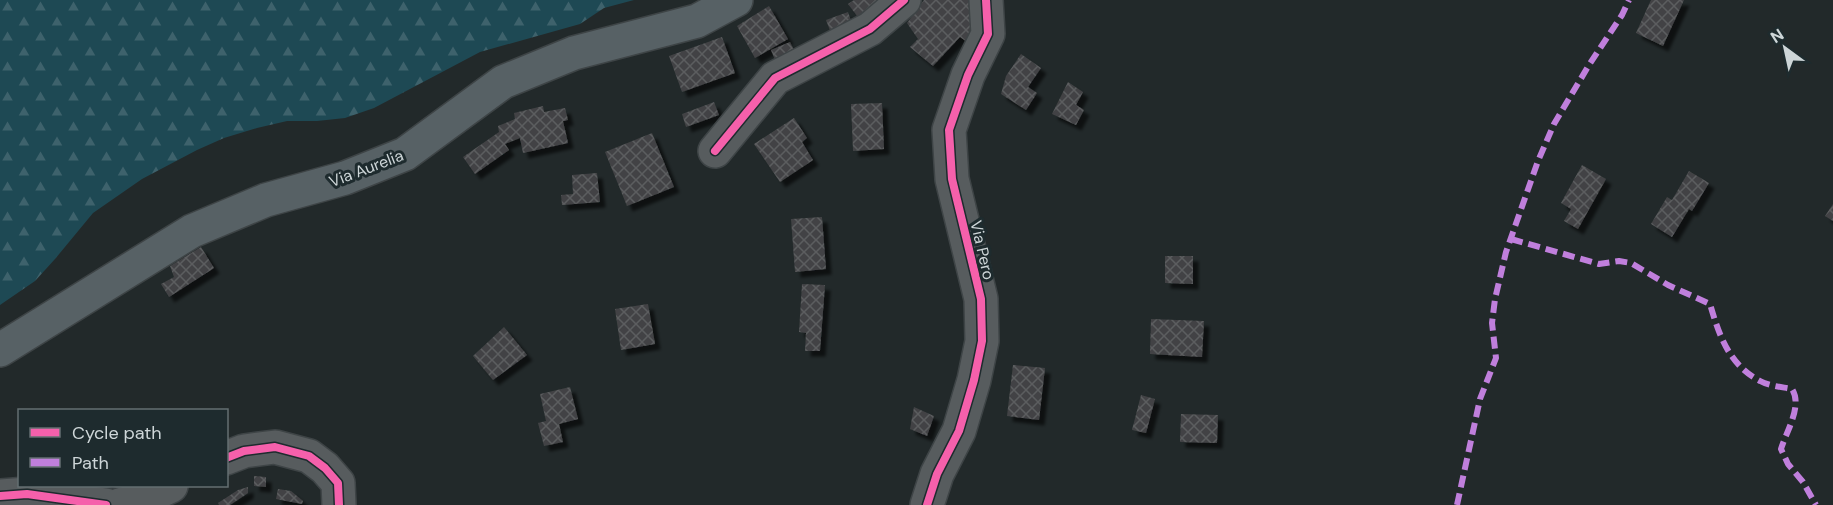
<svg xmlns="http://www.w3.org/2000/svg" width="1833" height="505" viewBox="0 0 1833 505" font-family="'DM Sans',sans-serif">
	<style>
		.forest { fill: url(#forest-firs) }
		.building { fill: url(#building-cross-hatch); filter: url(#shadow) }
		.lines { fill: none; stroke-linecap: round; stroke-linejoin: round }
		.minor-casing { stroke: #3e4446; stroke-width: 36 }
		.major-casing { stroke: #3e4446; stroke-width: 36 }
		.minor { stroke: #575c5e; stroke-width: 33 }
		.major { stroke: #576165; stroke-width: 33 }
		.quiet { stroke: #c07fdc; stroke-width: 6; stroke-dasharray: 12 6; stroke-linecap: butt }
		.cycleway-casing { stroke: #1e2b2e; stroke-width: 11 }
		.cycleway { stroke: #f560ab; stroke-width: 8 }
		.labels { text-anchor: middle; stroke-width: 6; stroke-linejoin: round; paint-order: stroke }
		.street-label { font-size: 16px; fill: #ced6d8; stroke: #1e2b2e }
	</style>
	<defs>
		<pattern id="forest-firs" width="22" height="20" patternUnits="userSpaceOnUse" patternTransform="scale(1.5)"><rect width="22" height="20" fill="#1e4954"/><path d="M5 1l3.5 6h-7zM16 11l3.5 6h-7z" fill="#3e626c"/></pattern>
		<pattern id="building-cross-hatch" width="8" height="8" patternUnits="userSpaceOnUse" patternTransform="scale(1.5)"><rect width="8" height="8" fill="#424345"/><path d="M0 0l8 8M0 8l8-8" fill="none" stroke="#5c5d5f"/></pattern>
		<filter id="shadow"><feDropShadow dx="5.5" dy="5.5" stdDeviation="1.5" flood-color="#0009"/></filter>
	</defs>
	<rect width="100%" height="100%" fill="#22292a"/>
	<path class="forest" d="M0,0H634L604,8L580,24L480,52L374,108L345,118L317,121H287L257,128L224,138L197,150L142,179L93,213L55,259L35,281L0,305Z"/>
	<g class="building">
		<path d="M854,0H897L864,25L848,4Z"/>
		<path d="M924,0H970L982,10L970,44L960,37L933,66L910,47L918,39L907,23Z"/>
		<path d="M1651,0H1684L1663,46L1636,33Z"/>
		<path d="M769,6L788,39L755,58L737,26Z"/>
		<path d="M848,12L853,26L831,33L826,20Z"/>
		<path d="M722,37L735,73L682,92L669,56Z"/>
		<path d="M790,42L799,61L779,69L771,50Z"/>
		<path d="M1021,54L1041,68L1028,87L1037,93L1026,110L1001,94L1006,76Z"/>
		<path d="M1068,82L1083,92L1076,105L1084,110L1076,125L1052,114Z"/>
		<path d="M714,102L719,115L686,127L682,114Z"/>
		<path d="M882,103L884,149L853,151L851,104Z"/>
		<path d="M543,106L544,112L565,108L568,120L563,121L568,143L523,153L520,138L505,144L509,150L475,174L463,157L499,132L498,126L515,119L514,113Z"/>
		<path d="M794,118L807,138L802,142L813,160L780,182L754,144Z"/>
		<path d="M652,133L674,187L627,206L605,152Z"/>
		<path d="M1582,165L1606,179L1578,229L1564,221L1571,209L1561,203Z"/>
		<path d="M1689,171L1709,183L1692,211L1689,209L1672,237L1651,224L1667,197L1672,200Z"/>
		<path d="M597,173L600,202L562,205L561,195L573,194L572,175Z"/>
		<path d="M1833,204V221L1825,216Z"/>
		<path d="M822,217L826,269L795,272L791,219Z"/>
		<path d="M201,247L214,268L169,297L161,284L174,277L170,266Z"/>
		<path d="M1165,256H1193V284L1165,283Z"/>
		<path d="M802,284L825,285L820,351H805L806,333L799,332Z"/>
		<path d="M648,304L655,344L621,350L615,309Z"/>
		<path d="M1151,319L1204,321L1202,357L1150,354Z"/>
		<path d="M504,327L527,355L493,380L473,356Z"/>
		<path d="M1013,365L1045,368L1039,420L1007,416Z"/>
		<path d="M570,387L578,419L559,424L563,442L544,446L538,423L546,421L540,394Z"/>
		<path d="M1141,395L1155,399L1146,433L1132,430Z"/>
		<path d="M914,407L934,416L927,436L910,429Z"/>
		<path d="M1181,414L1218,415L1217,443L1180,442Z"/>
		<path d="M254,476L266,477V487L254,486Z"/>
		<path d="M248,487V493L230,505H219L218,503L238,490Z"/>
		<path d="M278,489L291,491L303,501L302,504L276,499Z"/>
	</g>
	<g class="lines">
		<defs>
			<g id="minor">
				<path d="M715,151L775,78L870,29L904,0"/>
				<path d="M226,458L244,451L275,447L309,456L325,468L338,483L339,505"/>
				<path d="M0,496L27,494L106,505"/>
				<path d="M119,505L150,496L171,486"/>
				<path d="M927,505L937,474L959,431L974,380L982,341L981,299L952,179L949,130L968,75L988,34L986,0"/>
			</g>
			<path id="major" d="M0,350L192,231L266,200L345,178L405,154L503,82L574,53L697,21L736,0"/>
		</defs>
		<use href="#minor" class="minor-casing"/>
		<use href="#major" class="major-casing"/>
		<use href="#minor" class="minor"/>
		<use href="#major" class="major"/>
		<g class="quiet">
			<path d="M1511,239L1599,264L1619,261L1631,263L1668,285L1710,304C1719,335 1729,365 1760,381C1769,386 1782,387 1792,389C1803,406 1786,432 1781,449L1788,464L1803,482L1816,505"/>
			<path d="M1457,505L1480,399L1496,358L1492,323L1495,299L1506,252L1538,161L1554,124L1589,65L1622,15L1629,0"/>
		</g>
		<defs>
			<g id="cycleway">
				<path d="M715,151L775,78L870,29L904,0"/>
				<path d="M226,458L244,451L275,447L309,456L325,468L338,483L339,505"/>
				<path d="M0,496L27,494L106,505"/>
				<path d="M927,505L937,474L959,431L974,380L982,341L981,299L952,179L949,130L968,75L988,34L986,0"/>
			</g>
		</defs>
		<use href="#cycleway" class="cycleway-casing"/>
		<use href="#cycleway" class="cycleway"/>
	</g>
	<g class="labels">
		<g class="street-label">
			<text transform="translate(366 168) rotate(-21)" y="6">Via Aurelia</text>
			<text transform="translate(983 250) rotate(77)" y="6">Via Pero</text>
		</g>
	</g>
	<rect x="18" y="409" width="210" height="78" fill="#1e2b2e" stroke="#646f72" stroke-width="1.5"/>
	<rect x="30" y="428" width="30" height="9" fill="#f560ab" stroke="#646f72" stroke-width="1.5"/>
	<text x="72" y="439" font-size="18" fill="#ced6d8">Cycle path</text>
	<rect x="30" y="458" width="30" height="9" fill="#c07fdc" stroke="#646f72" stroke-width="1.5"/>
	<text x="72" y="469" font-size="18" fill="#ced6d8">Path</text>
	<g transform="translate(1785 48) rotate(327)" stroke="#1e2b2e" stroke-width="4.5" paint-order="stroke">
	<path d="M0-4.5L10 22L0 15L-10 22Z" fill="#ced6d8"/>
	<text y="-9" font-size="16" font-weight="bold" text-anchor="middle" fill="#ced6d8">N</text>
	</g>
</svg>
